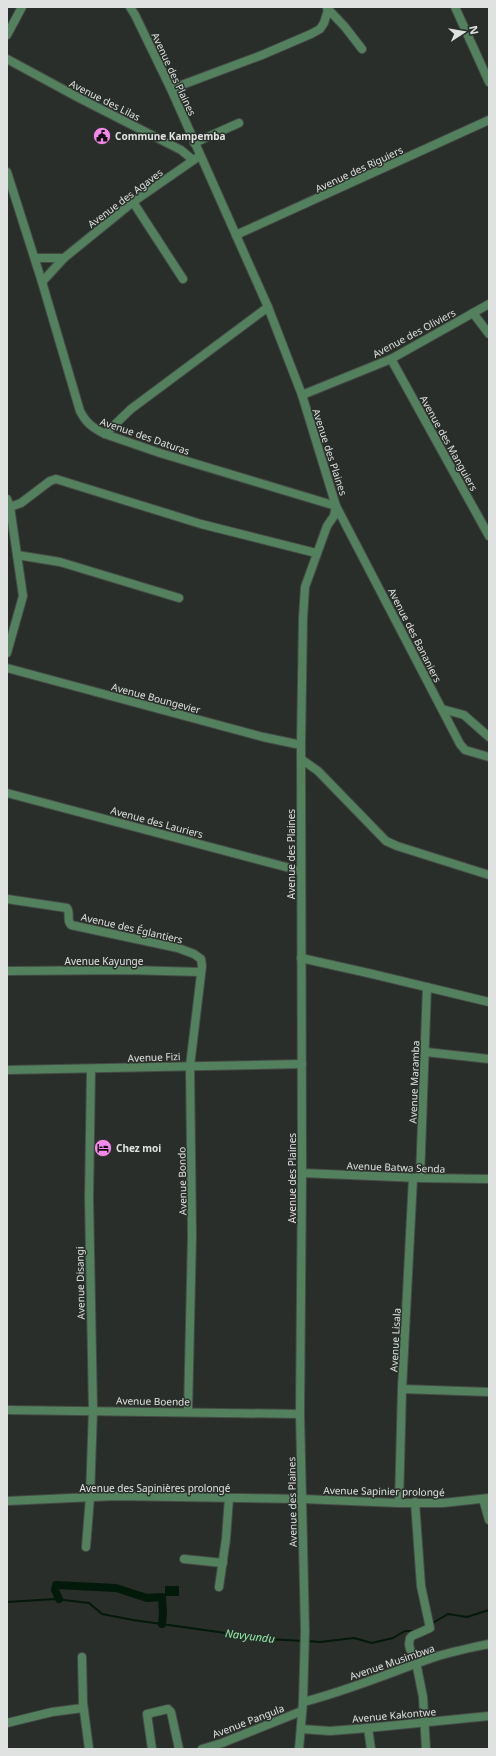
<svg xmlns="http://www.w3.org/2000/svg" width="496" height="1756" viewBox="0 0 496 1756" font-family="'Noto Sans',sans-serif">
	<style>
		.water { fill: #031909 }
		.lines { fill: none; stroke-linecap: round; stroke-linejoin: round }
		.stream { stroke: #031909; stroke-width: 2 }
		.canal { stroke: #031909; stroke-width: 8 }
		.minor-casing { stroke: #464b47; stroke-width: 10 }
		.tertiary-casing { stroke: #464b47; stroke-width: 10 }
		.minor { stroke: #53815e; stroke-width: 8 }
		.tertiary { stroke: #53815e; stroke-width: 8 }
		.labels { text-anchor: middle; stroke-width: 3; stroke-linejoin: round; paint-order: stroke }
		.street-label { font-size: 10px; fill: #dfe2e0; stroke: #292e2a }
		.poi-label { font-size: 10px; font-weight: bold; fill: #dfe2e0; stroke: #292e2a; text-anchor: start }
		.water-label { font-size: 11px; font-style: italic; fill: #8deea7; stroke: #292e2a }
	</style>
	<rect width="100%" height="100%" fill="#292e2a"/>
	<rect class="water" x="165" y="1586" width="14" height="10"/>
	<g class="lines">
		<g class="stream">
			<path d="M7,1602L55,1599L89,1603L102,1614L133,1620L268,1639L303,1641"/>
			<path d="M431,1624L448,1614L467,1617L489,1610"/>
			<path d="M307,1641L320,1642L354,1638L372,1643L393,1638L405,1631H416"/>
		</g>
		<path class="canal" d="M59,1599L55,1590L56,1585L116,1588L147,1598L162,1597L163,1613L162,1624"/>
		<defs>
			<g id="minor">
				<path d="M455,7L489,82"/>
				<path d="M327,8L345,27L362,49"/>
				<path d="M7,35L22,7"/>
				<path d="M7,59L81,99L181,150L193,160"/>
				<path d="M171,89L262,55L311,34L320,29L324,23L328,10"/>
				<path d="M194,143L239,123"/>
				<path d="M7,172L42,282L80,411C86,423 93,428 105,434L160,453L336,506L460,744L465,750L489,757"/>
				<path d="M133,202L183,279"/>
				<path d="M236,235L489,120"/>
				<path d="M35,258H64"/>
				<path d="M42,282L64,258L133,202L198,157"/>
				<path d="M473,313L489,334"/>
				<path d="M391,359L489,536"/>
				<path d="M302,395L391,359L489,304"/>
				<path d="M105,434L131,409L268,307"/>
				<path d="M7,499L10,507L23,596L7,653"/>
				<path d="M10,507L21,503L50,481L56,479L201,524L316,553"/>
				<path d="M17,555L60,562L179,598"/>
				<path d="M7,668L263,737L301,745"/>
				<path d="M442,709L464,715L489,737"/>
				<path d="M301,759L318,771L386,841L397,846L489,875"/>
				<path d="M7,793L301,871"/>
				<path d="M7,899L67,908C71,913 66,920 71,925L178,948L194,954L201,959L202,966L190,1066L192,1235L188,1412"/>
				<path d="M301,958L368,973L489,1002"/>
				<path d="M7,971L128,970L200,972"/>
				<path d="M426,1052L489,1059"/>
				<path d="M7,1070L302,1064"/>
				<path d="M302,1173L420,1178L489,1179"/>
				<path d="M420,1178L427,987"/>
				<path d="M402,1389L489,1392"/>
				<path d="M7,1410L300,1414"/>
				<path d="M483,1499L489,1520"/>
				<path d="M7,1501L115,1496L303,1499L399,1503H443L489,1498"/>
				<path d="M415,1502L421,1586L430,1628L412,1636L410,1638L409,1644L410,1649L415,1657L423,1697L426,1749"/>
				<path d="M399,1503L402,1389L413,1178"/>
				<path d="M86,1547L90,1497L93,1410L89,1198L91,1069"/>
				<path d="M184,1559L223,1563"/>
				<path d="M219,1587L226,1539L229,1498"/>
				<path d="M82,1657L83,1703L89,1749"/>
				<path d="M303,1702C347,1691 389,1673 432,1658C450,1652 470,1648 489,1644"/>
				<path d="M7,1723L52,1712L83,1708"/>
				<path d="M368,1728L371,1749"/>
				<path d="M301,1729L330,1731L368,1728L489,1716"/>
				<path d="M152,1749L147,1714L168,1709L171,1712L179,1749"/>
				<path d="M202,1749L222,1743L302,1711"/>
			</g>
			<path id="tertiary" d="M130,7L135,15L171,89L268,307L302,395L336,506L334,516L327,526L305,587L303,618L301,745L302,1173L300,1414L305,1631L303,1702L299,1749"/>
		</defs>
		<use href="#minor" class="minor-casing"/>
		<use href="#tertiary" class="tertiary-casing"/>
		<use href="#minor" class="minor"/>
		<use href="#tertiary" class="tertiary"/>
	</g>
	<defs>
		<symbol id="civic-disc" viewBox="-11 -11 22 22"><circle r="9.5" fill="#f788eb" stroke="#292e2a"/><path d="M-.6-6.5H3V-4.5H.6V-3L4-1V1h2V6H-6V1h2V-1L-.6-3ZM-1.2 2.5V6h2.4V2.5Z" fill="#111"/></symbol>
		<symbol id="hotel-disc" viewBox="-11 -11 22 22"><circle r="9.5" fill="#f788eb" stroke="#292e2a"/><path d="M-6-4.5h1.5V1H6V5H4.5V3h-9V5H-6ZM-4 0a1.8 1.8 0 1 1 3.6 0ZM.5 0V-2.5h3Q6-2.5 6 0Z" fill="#111"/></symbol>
	</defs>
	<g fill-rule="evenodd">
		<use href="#civic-disc" x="92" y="126" width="20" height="20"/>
		<use href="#hotel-disc" x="93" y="1138" width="20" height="20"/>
	</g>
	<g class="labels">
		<g class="street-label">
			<text transform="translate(174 74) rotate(65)" y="4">Avenue des Plaines</text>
			<text transform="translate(105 100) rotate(27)" y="4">Avenue des Lilas</text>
			<text transform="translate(359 169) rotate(-25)" y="4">Avenue des Riguiers</text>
			<text transform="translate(125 198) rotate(-37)" y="4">Avenue des Agaves</text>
			<text transform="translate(414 333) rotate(-28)" y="4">Avenue des Oliviers</text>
			<text transform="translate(145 436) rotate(19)" y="4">Avenue des Daturas</text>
			<text transform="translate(449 443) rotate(61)" y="4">Avenue des Manguiers</text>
			<text transform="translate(330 452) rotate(72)" y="4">Avenue des Plaines</text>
			<text transform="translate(415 635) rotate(63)" y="4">Avenue des Bananiers</text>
			<text transform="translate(156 698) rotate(15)" y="4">Avenue Boungevier</text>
			<text transform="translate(157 822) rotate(15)" y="4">Avenue des Lauriers</text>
			<text transform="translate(291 854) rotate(-90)" y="4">Avenue des Plaines</text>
			<text transform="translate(132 928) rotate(13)" y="4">Avenue des Églantiers</text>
			<text x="104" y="965">Avenue Kayunge</text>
			<text transform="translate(154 1057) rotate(-2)" y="4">Avenue Fizi</text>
			<text transform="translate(414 1082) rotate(-88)" y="4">Avenue Maramba</text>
			<text transform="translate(396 1167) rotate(2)" y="4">Avenue Batwa Senda</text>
			<text transform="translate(292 1178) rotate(-90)" y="4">Avenue des Plaines</text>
			<text transform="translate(182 1181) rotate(-91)" y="4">Avenue Bondo</text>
			<text transform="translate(80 1283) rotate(-91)" y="4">Avenue Disangi</text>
			<text transform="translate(395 1340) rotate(-87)" y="4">Avenue Lisala</text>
			<text transform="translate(153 1401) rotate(1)" y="4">Avenue Boende</text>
			<text x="155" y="1492">Avenue des Sapinières prolongé</text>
			<text transform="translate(384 1491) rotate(1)" y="4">Avenue Sapinier prolongé</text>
			<text transform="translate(292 1502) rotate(-91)" y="4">Avenue des Plaines</text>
			<text transform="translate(392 1662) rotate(-19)" y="4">Avenue Musimbwa</text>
			<text transform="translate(394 1715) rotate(-5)" y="4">Avenue Kakontwe</text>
			<text transform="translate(248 1721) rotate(-21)" y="4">Avenue Pangula</text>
		</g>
		<g class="poi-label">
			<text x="115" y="140">Commune Kampemba</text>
			<text x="116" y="1152">Chez moi</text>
		</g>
		<g class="water-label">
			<text transform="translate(250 1636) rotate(7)" y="4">Navyundu</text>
		</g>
	</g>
	<rect width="496" height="1756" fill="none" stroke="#dfe2e0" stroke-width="16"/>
	<g transform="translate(464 32) rotate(78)" stroke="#292e2a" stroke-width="3" paint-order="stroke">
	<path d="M0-3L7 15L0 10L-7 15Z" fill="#dfe2e0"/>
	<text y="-6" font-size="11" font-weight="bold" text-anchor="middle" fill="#dfe2e0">N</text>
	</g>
</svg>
